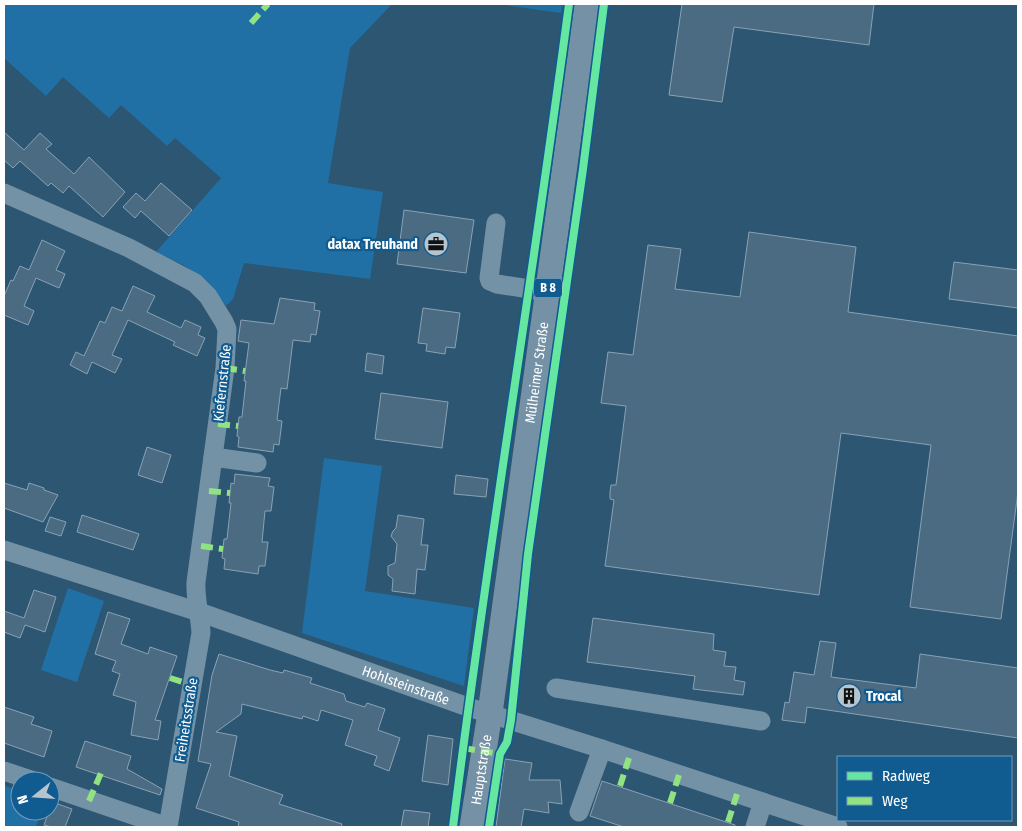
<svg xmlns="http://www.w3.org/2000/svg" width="1022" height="831" viewBox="0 0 1022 831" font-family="'Fira Sans Condensed',sans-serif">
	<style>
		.green { fill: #2070a6 }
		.building { fill: #4a6b82; stroke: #89a2b4 }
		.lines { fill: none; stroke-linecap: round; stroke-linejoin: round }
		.minor { stroke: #7492a6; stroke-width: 19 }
		.major { stroke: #7491a5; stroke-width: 25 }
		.quiet { stroke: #91e382; stroke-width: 6; stroke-dasharray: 12 6; stroke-linecap: butt }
		.cycleway-casing { stroke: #105b90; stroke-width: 11 }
		.cycleway { stroke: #66e7a1; stroke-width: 8 }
		.labels { text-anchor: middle; stroke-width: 4.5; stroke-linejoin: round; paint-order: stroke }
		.shield { fill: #105b90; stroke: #b7cede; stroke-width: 1 }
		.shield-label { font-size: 12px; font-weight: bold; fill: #fff }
		.poi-label { font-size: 14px; font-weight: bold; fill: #fff; stroke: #105b90; text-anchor: end }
		.street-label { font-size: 14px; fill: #fff; stroke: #105b90 }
	</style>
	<rect width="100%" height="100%" fill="#2d5673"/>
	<g class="green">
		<path d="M4,4H392L350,48L328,183L383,192L370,279L244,263L233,299L226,306L207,281L183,265L156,252L221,178L175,138L167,146L121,105L109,118L63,77L46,96L4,58Z"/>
		<path d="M497,4H563L561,13Z"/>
		<path d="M324,458L382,466L365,591L474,608L464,686L302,633Z"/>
		<path d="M68,588L104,601L77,682L41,670Z"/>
		<path d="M5,786L20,791V811H41L36,827H4V791Z"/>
	</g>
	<g class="building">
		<path d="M682,4H874L869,45L734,27L722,102L669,95Z"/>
		<path d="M4,132L24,150L40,133L52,144L46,149L74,174L89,157L125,192L103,217L69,186L63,193L51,183L48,186L20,161L13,168L4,160Z"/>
		<path d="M161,183L192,210L169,236L141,211L135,218L123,207L136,193L145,201Z"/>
		<path d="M404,210L474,220L466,273L397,264Z"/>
		<path d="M749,232L856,247L848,312L1018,336V492L1001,619L910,607L931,445L841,433L819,595L605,566L614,500L610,499V492L611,485H616L626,406L601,403L608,352L633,355L648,245L681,249L675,289L740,297Z"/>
		<path d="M42,240L65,251L56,270L65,274L59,288L36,278L24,306L34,311L28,325L4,315V296L11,280L13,281L20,266L29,270Z"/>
		<path d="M954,262L1018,270V308L949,299Z"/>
		<path d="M133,286L155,296L147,312L181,328L185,320L201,327L198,335L205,338L197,356L173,345L175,342L128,320L112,355L122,359L115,373L92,362L87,374L70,365L76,352L84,356L100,321L105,323L112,307L122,311Z"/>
		<path d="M280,298L315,303L314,310L320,311L316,335L311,334L310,342L293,340L287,389L281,388L277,420L282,421L279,445L274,444L273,452L238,447L239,437L237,436L239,417H242L246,381H244L249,343L238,341L241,320L274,324Z"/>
		<path d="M423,308L460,313L455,348L446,347L445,354L426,351L427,344L418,343Z"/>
		<path d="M367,353L384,356L382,374L365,371Z"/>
		<path d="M381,393L448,402L442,448L375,439Z"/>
		<path d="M147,447L171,455L162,483L138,475Z"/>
		<path d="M235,474L270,478L268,486L274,487L271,511H265L262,542H268L265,566H259L258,574L224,569L225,559L222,558L224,539H227L231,503H229L231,483L234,484Z"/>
		<path d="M456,475L488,479L486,497L454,494Z"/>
		<path d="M4,483L27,490L29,483L44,488V490L58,495L43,522L4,508Z"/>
		<path d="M82,515L139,534L133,550L77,532Z"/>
		<path d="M398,515L424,519L421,545H428L425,570L417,569L415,594L392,591L393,579L388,575V566L395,563L397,544L391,536L393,531L396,528Z"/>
		<path d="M50,517L66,522L61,536L45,531Z"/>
		<path d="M34,590L56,597L45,632L25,625L20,638L4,632V611L24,618Z"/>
		<path d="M108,612L130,619L121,644L148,654L150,647L177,656L155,720L161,721L158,740L131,735L136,702L113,695L120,674L112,671L116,661L95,654Z"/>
		<path d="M593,618L714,634L713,650L726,652L724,666L736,667L734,680L745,682L743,695L693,689L695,676L587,662Z"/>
		<path d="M820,641L836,643L831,677L916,688L920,654L1018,668V738L807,707L805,723L782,720L785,702L789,703L794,672L814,675Z"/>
		<path d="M219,654L270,670L283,673L284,670L312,678L310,683L344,694L346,701L365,707L367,703L385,709L378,730L400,738L389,771L374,765L377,756L345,745L353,720L321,710L318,721L303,716L302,719L242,704L241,714L216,732L237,736L229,776L283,795L279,804L342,824L341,827H238L239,822L196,808L211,764L198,761L212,675Z"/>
		<path d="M4,707L34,717L31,724L52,731L44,757L4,743Z"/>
		<path d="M428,735L453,739L448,785L422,781Z"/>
		<path d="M85,741L131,756L127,769L162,789L160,795L76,767Z"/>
		<path d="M505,759L532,763L529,780H560L562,804L548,802L549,813L524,809L521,827H496Z"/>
		<path d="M602,781L735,825V827H624L590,816Z"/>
		<path d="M52,802L72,809L65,827H52L44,825Z"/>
		<path d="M404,810L430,813L428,827H401Z"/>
	</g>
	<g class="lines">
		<g class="minor">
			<path d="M4,193L129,248L195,283L208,296L224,322L227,329L225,368L196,582C195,599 200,615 201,633L168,827"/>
			<path d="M496,223L489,278L490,281L497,284L548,292"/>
			<path d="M213,457L257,463"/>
			<path id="s1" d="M4,550L199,612L468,707L602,749L838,827"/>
			<path d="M556,688L761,721"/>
			<path d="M4,771L34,781"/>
			<path d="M50,787L168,827"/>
			<path d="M579,812L602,749"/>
			<path d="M755,827L763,802"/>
		</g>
		<path class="major" id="s2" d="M472,827L490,713L587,4"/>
		<g class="quiet">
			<path d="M251,23L268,4"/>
			<path d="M225,368L245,371"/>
			<path d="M218,424L238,426"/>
			<path d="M209,491L230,493"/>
			<path d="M201,546L223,549"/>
			<path d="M170,678L192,685"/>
			<path d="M463,748L500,754"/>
			<path d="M620,786L629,758"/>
			<path d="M89,801L101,773"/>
			<path d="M670,803L679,775"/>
			<path d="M728,822L737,794"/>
		</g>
		<defs>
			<g id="cycleway">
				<path d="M453,827C487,552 533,279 569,4"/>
				<path d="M489,827L500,754L507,742L511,720L528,554L583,169L604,4"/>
			</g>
		</defs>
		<use href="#cycleway" class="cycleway-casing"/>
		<use href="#cycleway" class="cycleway"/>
	</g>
	<defs>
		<symbol id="office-disc" viewBox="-11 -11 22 22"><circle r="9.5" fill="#b6c4ce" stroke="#105b90"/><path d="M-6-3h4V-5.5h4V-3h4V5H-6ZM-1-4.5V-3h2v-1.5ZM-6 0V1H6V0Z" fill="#111"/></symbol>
		<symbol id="building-disc" viewBox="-11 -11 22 22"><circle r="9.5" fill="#b6c4ce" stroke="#105b90"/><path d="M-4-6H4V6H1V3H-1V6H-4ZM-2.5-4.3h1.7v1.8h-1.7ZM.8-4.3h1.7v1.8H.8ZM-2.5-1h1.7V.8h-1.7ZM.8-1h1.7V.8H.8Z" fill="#111"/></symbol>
	</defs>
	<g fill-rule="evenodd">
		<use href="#office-disc" x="422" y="230" width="28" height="28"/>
		<use href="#building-disc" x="835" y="682" width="28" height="28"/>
	</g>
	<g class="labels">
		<rect class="shield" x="534" y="278.5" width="28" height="19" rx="4"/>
		<g class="shield-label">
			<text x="548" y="292">B 8</text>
		</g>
		<g class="poi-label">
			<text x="418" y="249">datax Treuhand</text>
			<text x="866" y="701" text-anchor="start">Trocal</text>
		</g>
		<g class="street-label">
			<text dy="5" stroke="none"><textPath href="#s2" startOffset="459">Mülheimer Straße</textPath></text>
			<text transform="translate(222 383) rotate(-84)" y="5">Kiefernstraße</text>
			<text dy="5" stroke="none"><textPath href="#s1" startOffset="424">Hohlsteinstraße</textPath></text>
			<text transform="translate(186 720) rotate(-81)" y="5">Freiheitsstraße</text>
			<text dy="5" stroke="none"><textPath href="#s2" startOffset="58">Hauptstraße</textPath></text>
		</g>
	</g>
	<rect width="1022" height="831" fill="none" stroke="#ffffff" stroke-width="10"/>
	<rect x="837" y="756" width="175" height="65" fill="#105b90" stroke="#709dbc"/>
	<rect x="847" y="772" width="25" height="8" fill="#66e7a1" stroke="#709dbc"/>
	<text x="882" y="781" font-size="15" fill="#ffffff">Radweg</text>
	<rect x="847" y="797" width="25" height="8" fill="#91e382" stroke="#709dbc"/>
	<text x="882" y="806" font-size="15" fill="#ffffff">Weg</text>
	<g transform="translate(35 796) rotate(253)"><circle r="24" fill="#105b90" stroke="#709dbc"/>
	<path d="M0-4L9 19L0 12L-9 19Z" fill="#b6c4ce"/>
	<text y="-8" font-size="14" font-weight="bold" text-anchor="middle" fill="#ffffff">N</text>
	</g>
</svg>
